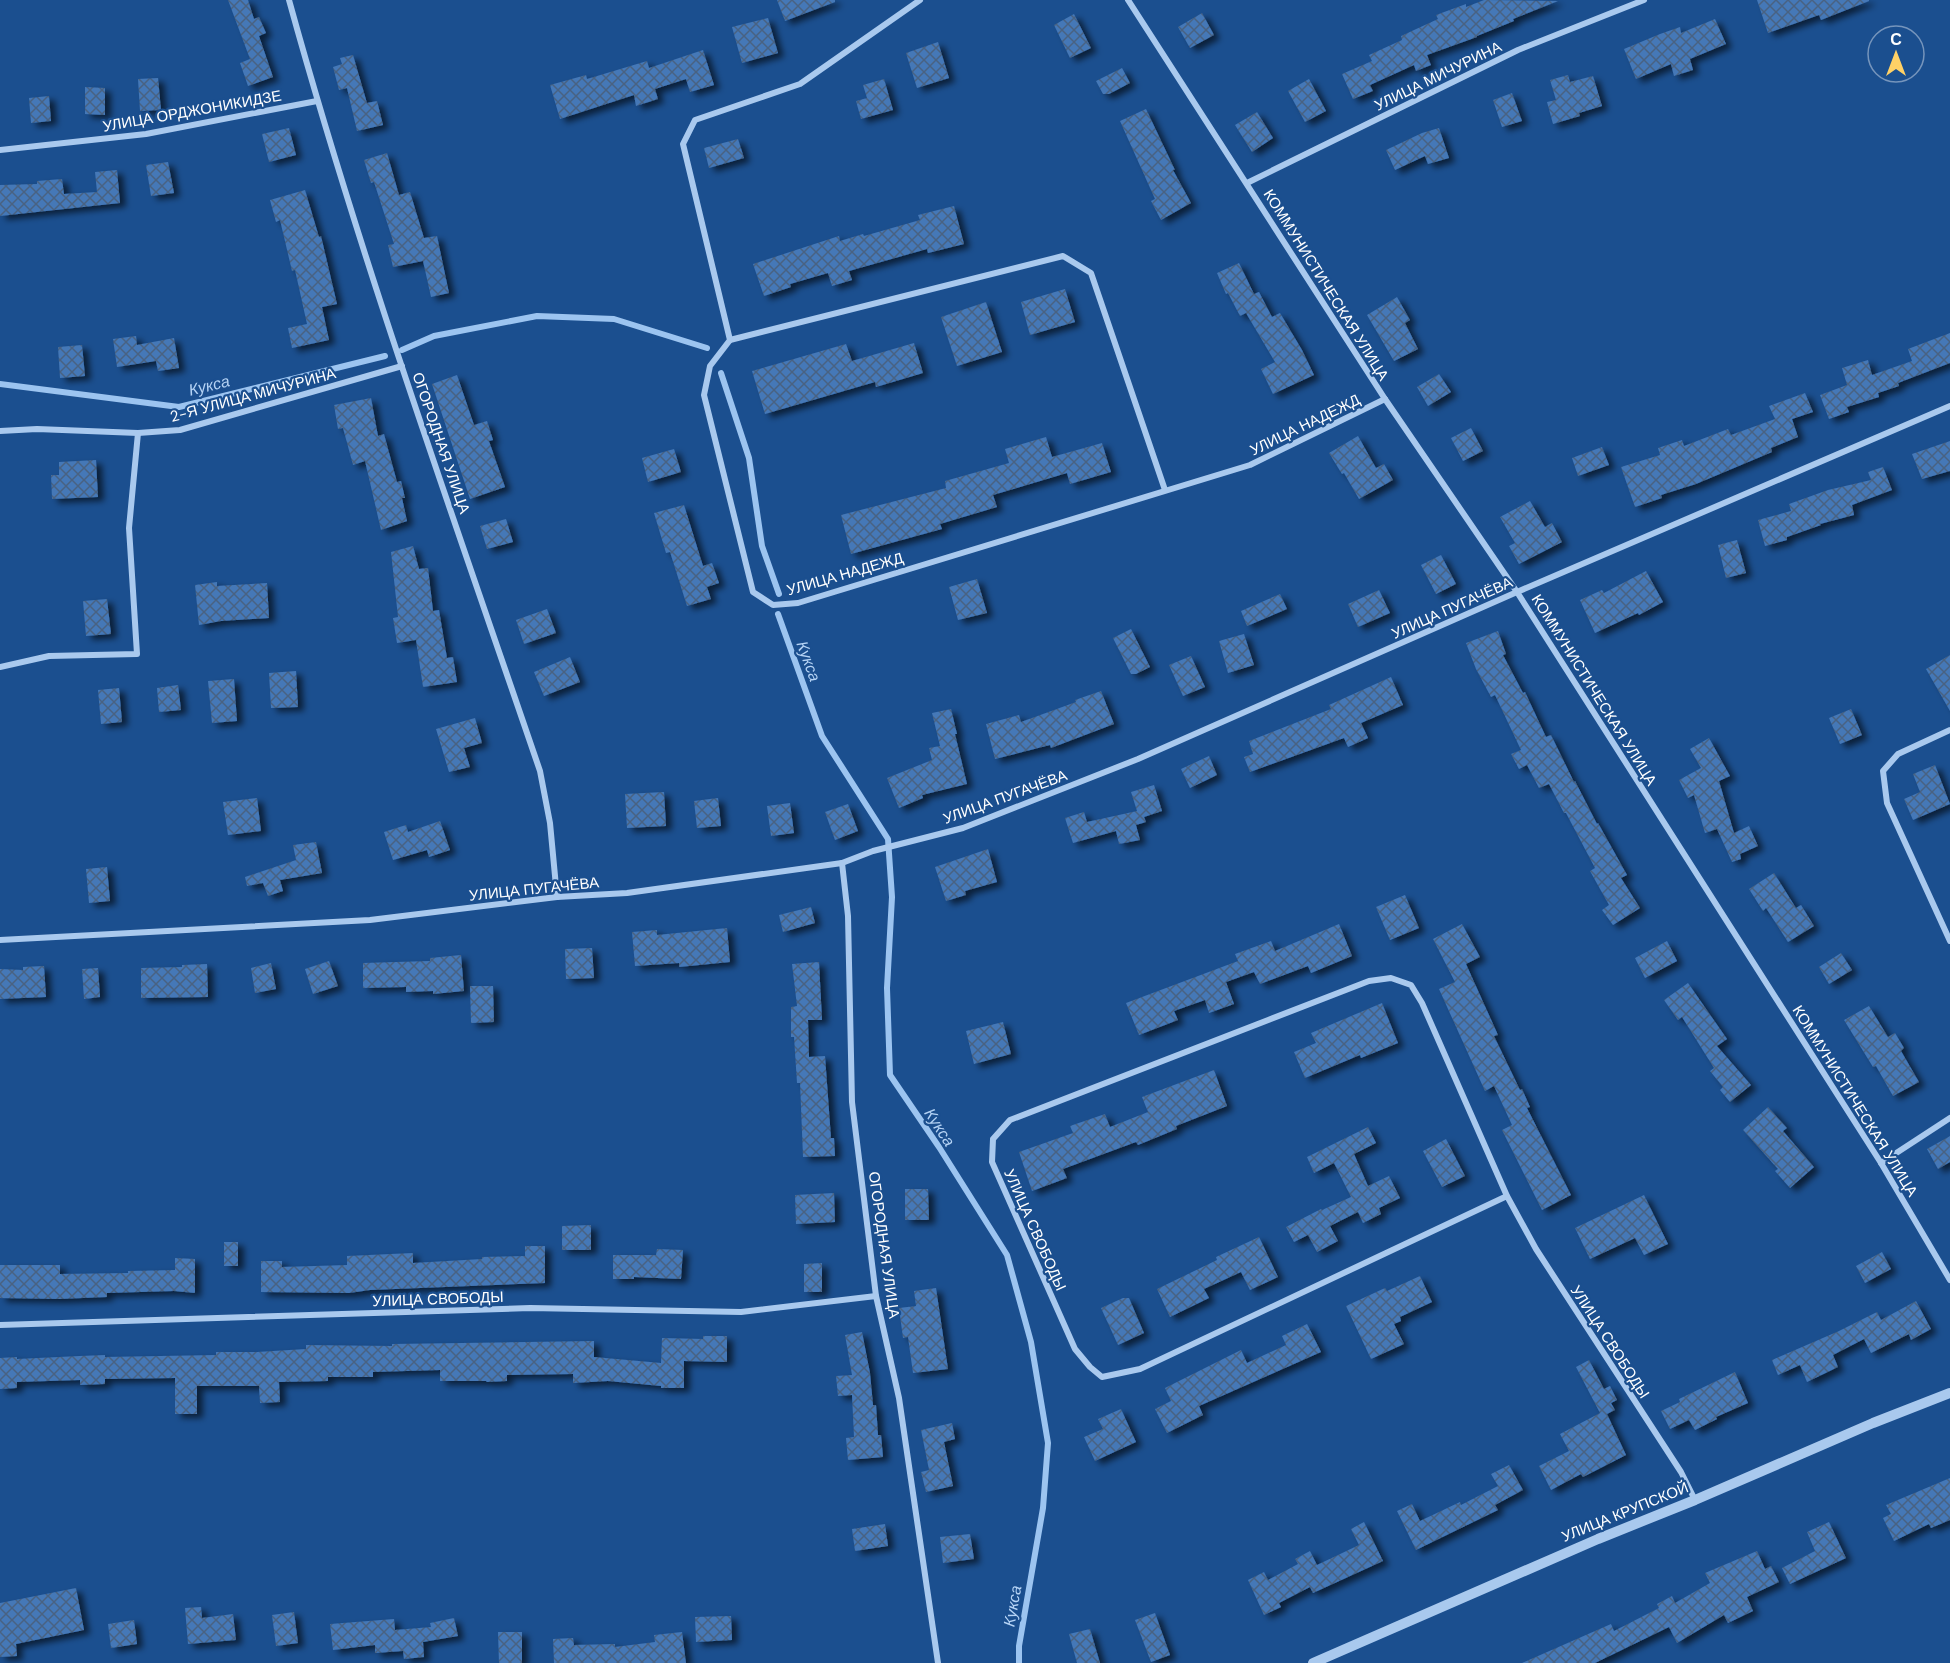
<svg xmlns="http://www.w3.org/2000/svg" width="1950" height="1663" viewBox="0 0 1950 1663" font-family="'DM Sans',sans-serif">
	<style>
		.lines { fill: none; stroke-linecap: round; stroke-linejoin: round }
		.stream { stroke: #9cc4f0; stroke-width: 6 }
		.building { fill: url(#building-cross-hatch); filter: url(#shadow) }
		.minor { stroke: #a9c9ee; stroke-width: 6 }
		.tertiary { stroke: #a9c9ee; stroke-width: 10 }
		.labels { text-anchor: middle; stroke-width: 4.5; stroke-linejoin: round; paint-order: stroke }
		.street-label { font-size: 15px; fill: #fff; stroke: #1b4f8f }
		.water-label { font-size: 16px; font-style: italic; fill: #b5d3f5; stroke: #1b4f8f }
	</style>
	<defs>
		<pattern id="building-cross-hatch" width="8" height="8" patternUnits="userSpaceOnUse" patternTransform="scale(1.5)"><rect width="8" height="8" fill="#4478b7"/><path d="M0 0l8 8M0 8l8-8" fill="none" stroke="#486282"/></pattern>
		<filter id="shadow"><feDropShadow dx="6" dy="4" stdDeviation="3" flood-color="#0009"/></filter>
	</defs>
	<rect width="100%" height="100%" fill="#1b4f8f"/>
	<g class="lines">
		<g class="stream">
			<path d="M402,350L434,336L537,316L614,319L707,348"/>
			<path d="M721,373L749,458L762,546L779,594"/>
			<path d="M0,384L179,407L385,356"/>
			<path d="M778,614L822,736L888,839L892,897L887,988L890,1075L939,1147L1007,1255L1031,1342L1048,1443L1043,1508L1019,1646V1663"/>
		</g>
	</g>
	<g class="building">
		<path d="M228,0H248L254,19L259,17L266,33L259,36L273,77L248,86L240,63L250,59Z"/>
		<path d="M777,0H835V2L785,21Z"/>
		<path d="M1484,0L1558,1L1513,19L1514,21L1477,36V37L1427,55L1431,65L1416,71L1414,65L1370,85L1373,91L1353,99L1342,74L1372,61L1369,55L1402,40L1401,36L1438,19L1436,15L1466,4V7Z"/>
		<path d="M1757,0H1869V1L1821,20L1819,15L1768,33Z"/>
		<path d="M1202,13L1214,35L1190,48L1178,27Z"/>
		<path d="M1074,14L1091,48L1070,58L1054,25Z"/>
		<path d="M768,18L778,53L742,63L732,27Z"/>
		<path d="M1715,19L1726,44L1690,59L1693,70L1674,76L1671,64L1636,79L1624,49L1660,34L1680,27L1681,33Z"/>
		<path d="M938,42L949,78L917,88L906,53Z"/>
		<path d="M703,50L714,85L690,92L686,79L655,89L658,99L636,106L634,95L560,119L550,85L586,75L587,79L647,61L649,68Z"/>
		<path d="M353,55L367,103L377,101L383,125L357,131L347,88L339,90L333,67L342,64L340,58Z"/>
		<path d="M1122,68L1130,83L1109,94H1103L1096,81Z"/>
		<path d="M1568,75L1570,82L1593,76L1602,106L1579,113L1580,116L1553,124L1547,102L1556,100L1550,80Z"/>
		<path d="M158,78L161,110L140,111L138,79Z"/>
		<path d="M884,79L893,110L861,119L856,101L867,98L863,85Z"/>
		<path d="M1309,79L1326,111L1305,122L1288,91Z"/>
		<path d="M85,87L105,88V115L85,114Z"/>
		<path d="M1512,93L1522,121L1502,127L1493,100Z"/>
		<path d="M49,96L51,121L31,123L29,98Z"/>
		<path d="M1146,109L1175,170H1173L1191,203L1161,220L1151,201L1155,199L1120,121Z"/>
		<path d="M1257,112L1273,138L1252,152L1235,125Z"/>
		<path d="M289,128L296,155L269,162L262,134Z"/>
		<path d="M1439,128L1449,158L1428,164L1425,156L1395,170L1386,150L1422,133Z"/>
		<path d="M738,139L744,158L709,168L704,148Z"/>
		<path d="M387,153L399,195L410,192L424,238L437,236L449,293L431,297L423,261L393,267L388,245L394,244L374,182L371,183L364,160Z"/>
		<path d="M168,162L174,193L151,196L146,165Z"/>
		<path d="M117,170L120,203L0,216V185L37,184V181L62,179L64,194L97,192L95,172Z"/>
		<path d="M305,190L319,237L321,236L337,304L322,307L329,340L292,348L288,328L307,324L295,270L292,271L280,220L276,222L270,200Z"/>
		<path d="M954,206L964,244L928,253L927,249L849,271L852,280L832,286L828,273L790,284L791,287L764,296L753,264L839,236L840,241L863,234L864,236L920,220L918,215Z"/>
		<path d="M1239,263L1254,294L1259,292L1272,317L1280,313L1302,350L1314,375L1273,394L1261,369L1275,362L1246,313L1240,316L1228,293L1226,294L1217,273Z"/>
		<path d="M1065,289L1075,322L1030,335L1021,302Z"/>
		<path d="M1397,297L1410,320L1405,323L1418,349L1394,361L1367,315Z"/>
		<path d="M986,302L1002,352L957,366L941,317Z"/>
		<path d="M1950,333V363L1898,383L1899,386L1878,393L1879,397L1847,407L1849,412L1829,419L1820,395L1847,385L1842,368L1868,360L1872,375L1912,361L1908,349Z"/>
		<path d="M136,336L137,345L174,338L179,368L158,371L156,361L117,367L113,339Z"/>
		<path d="M914,343L923,373L876,387L875,382L765,414L752,371L846,344L852,361Z"/>
		<path d="M82,345L85,376L60,378L58,347Z"/>
		<path d="M1439,374L1451,392L1428,406L1417,387Z"/>
		<path d="M457,375L474,425L487,421L493,440L489,441L505,487L470,499L432,384Z"/>
		<path d="M1805,393L1813,412L1792,419L1798,437L1771,448L1772,452L1696,484L1661,495L1662,498L1635,507L1621,467L1660,455L1658,448L1682,440L1684,446L1728,429L1731,435L1775,419L1769,406Z"/>
		<path d="M371,398L378,436L384,434L397,482L401,481L405,498H402L407,521L381,530L365,461L353,465L343,428L338,429L334,405Z"/>
		<path d="M1471,428L1483,451L1463,461L1451,438Z"/>
		<path d="M1358,436L1376,468L1384,464L1393,480L1359,499L1344,473L1342,474L1329,453Z"/>
		<path d="M1046,437L1052,457L1102,443L1111,472L1070,484L1067,473L993,495L997,507L940,524L942,529L851,554L841,515L946,488L945,481L1009,463L1005,449Z"/>
		<path d="M1950,441V471L1922,479L1912,454Z"/>
		<path d="M1602,447L1609,465L1578,476L1572,458Z"/>
		<path d="M674,449L681,472L648,482L642,458Z"/>
		<path d="M96,460L98,497L52,499L51,475H59V462Z"/>
		<path d="M1883,467L1892,490L1852,505L1854,515L1820,524L1821,525L1787,537V540L1765,546L1758,520L1791,511L1789,504L1828,490L1871,480L1868,472Z"/>
		<path d="M1530,501L1545,527L1552,523L1562,542L1519,564L1509,546L1515,543L1500,517Z"/>
		<path d="M684,505L703,566L712,563L719,583L707,587L711,599L687,606L670,552L666,553L654,513Z"/>
		<path d="M506,519L513,542L487,549L480,526Z"/>
		<path d="M1737,540L1746,573L1726,578L1718,545Z"/>
		<path d="M413,546L419,569L428,568L433,611L439,610L447,658L453,657L457,682L423,687L416,640L397,643L393,618L398,617L391,552Z"/>
		<path d="M1441,555L1456,584L1436,594L1421,565Z"/>
		<path d="M1646,571L1663,602L1639,615L1638,613L1595,633L1580,600L1602,590L1604,593Z"/>
		<path d="M977,579L987,613L958,620L949,587Z"/>
		<path d="M217,582V586L267,583L269,618L221,621L199,625L195,585Z"/>
		<path d="M1379,590L1390,613L1358,627L1348,604Z"/>
		<path d="M1280,594L1287,609L1247,626L1241,611Z"/>
		<path d="M107,599L111,634L86,636L83,601Z"/>
		<path d="M547,609L556,633L524,644L516,620Z"/>
		<path d="M1131,629L1150,667L1136,674H1131L1113,638Z"/>
		<path d="M1498,631L1506,654L1503,655L1523,693L1525,692L1546,737L1551,735L1574,782L1575,781L1597,824L1598,823L1627,875L1621,878L1640,908L1613,925L1602,910L1609,905L1590,871L1595,868L1566,813H1564L1549,784L1539,788L1527,765L1519,769L1511,754L1521,750L1495,695L1491,697L1476,669L1466,643Z"/>
		<path d="M1244,634L1254,665L1228,673L1219,641Z"/>
		<path d="M1950,655V711L1926,669Z"/>
		<path d="M1191,656L1205,687L1183,696L1169,665Z"/>
		<path d="M570,657L580,682L544,696L534,672Z"/>
		<path d="M296,671L298,707L271,708L269,673Z"/>
		<path d="M1391,677L1403,705L1361,723L1368,738L1348,747L1344,738L1250,772L1244,757L1253,754L1249,741L1331,709L1329,705Z"/>
		<path d="M234,679L237,721L212,723L208,681Z"/>
		<path d="M178,685L181,710L159,712L157,688Z"/>
		<path d="M119,688L122,722L101,724L98,690Z"/>
		<path d="M1101,691L1114,724L1051,748L1050,745L995,759L986,724L1019,715L1021,722L1076,702L1075,700Z"/>
		<path d="M951,709L957,734H955L967,784L922,795L923,798L899,808L887,778L932,760L929,748L940,746L932,713Z"/>
		<path d="M1851,709L1862,735L1840,744L1829,718Z"/>
		<path d="M475,718L482,743L464,748L470,767L449,772L436,729Z"/>
		<path d="M1709,738L1730,776L1719,781L1734,833L1749,826L1758,846L1740,854L1741,859L1732,862L1717,829L1705,833L1694,795L1688,798L1679,780L1701,768L1690,749Z"/>
		<path d="M1209,756L1217,775L1190,788L1181,769Z"/>
		<path d="M1935,765L1950,804L1913,820L1904,799L1920,792L1913,774Z"/>
		<path d="M1154,785L1162,811L1144,817L1146,822L1136,825L1140,840L1119,844L1116,831L1073,843L1065,818L1084,812L1087,822L1137,811L1131,792Z"/>
		<path d="M664,792L666,826L627,828L625,794Z"/>
		<path d="M257,798L261,831L228,835L223,802Z"/>
		<path d="M718,798L721,826L697,828L694,801Z"/>
		<path d="M790,803L794,833L771,836L767,806Z"/>
		<path d="M848,804L858,831L835,840L825,812Z"/>
		<path d="M440,821L450,850L429,857L427,850L393,860L384,832L406,825L408,832Z"/>
		<path d="M316,842L322,873L280,880L283,891L268,896L263,883L247,886L245,877L296,860L293,845Z"/>
		<path d="M988,849L997,882L965,891L966,895L946,901L935,867Z"/>
		<path d="M107,867L110,901L89,903L86,869Z"/>
		<path d="M1774,873L1796,908L1801,905L1814,926L1788,942L1766,908L1763,911L1749,889Z"/>
		<path d="M1405,895L1419,928L1390,940L1376,907Z"/>
		<path d="M811,907L815,923L783,932L779,915Z"/>
		<path d="M1339,924L1352,956L1311,973L1308,966L1260,984L1254,972L1226,982L1234,1004L1209,1013L1205,1000L1174,1011L1178,1020L1139,1035L1126,1003L1238,961L1235,954L1271,941L1275,951Z"/>
		<path d="M1462,924L1480,957L1466,964L1498,1035L1494,1036L1520,1090L1522,1089L1530,1107L1527,1108L1571,1195L1542,1210L1502,1130L1512,1125L1494,1086L1485,1091L1439,989L1455,982L1433,939Z"/>
		<path d="M727,928L730,962L679,967V963L635,966L632,932L657,930V935Z"/>
		<path d="M1667,941L1677,961L1645,978L1635,958Z"/>
		<path d="M592,948L594,978L566,979L565,949Z"/>
		<path d="M1841,953L1852,970L1829,984L1819,967Z"/>
		<path d="M461,955L464,991L433,994V991L406,992V987L363,988V963L430,961V958Z"/>
		<path d="M329,961L338,986L313,994L305,969Z"/>
		<path d="M819,962L822,1020H808L809,1057L825,1056L831,1138H834L835,1156L803,1157L800,1083H797L794,1037H791V1007L797,1006L792,964Z"/>
		<path d="M271,963L276,989L255,993L251,968Z"/>
		<path d="M207,964L208,997L141,998V968L182,967V965Z"/>
		<path d="M44,966L46,997L0,999V969L23,970V967Z"/>
		<path d="M98,968L100,997L84,999L82,969Z"/>
		<path d="M1688,983L1727,1039L1717,1046L1751,1085L1730,1102L1720,1090L1723,1087L1710,1071L1714,1068L1682,1017L1678,1020L1664,1000Z"/>
		<path d="M470,986H493L494,1022L471,1023Z"/>
		<path d="M1382,1003L1398,1043L1361,1058L1360,1055L1305,1078L1294,1052L1316,1043L1311,1033Z"/>
		<path d="M1869,1006L1888,1037L1895,1033L1904,1048L1901,1051L1919,1082L1893,1096L1876,1066L1873,1067L1844,1020Z"/>
		<path d="M1003,1022L1011,1054L974,1064L966,1031Z"/>
		<path d="M1214,1070L1227,1106L1176,1126L1177,1129L1138,1145L1136,1142L1063,1169L1067,1178L1032,1191L1019,1152L1073,1133L1070,1126L1105,1114L1110,1127L1148,1112L1142,1097Z"/>
		<path d="M1768,1107L1787,1128L1783,1131L1814,1167L1790,1188L1775,1171L1778,1169L1743,1130Z"/>
		<path d="M1368,1127L1376,1143L1354,1154L1368,1186L1389,1176L1400,1198L1379,1208L1381,1214L1363,1223L1358,1212L1330,1226L1338,1241L1317,1252L1308,1235L1294,1242L1286,1227L1321,1209L1322,1210L1351,1197L1334,1163L1314,1173L1307,1157Z"/>
		<path d="M1950,1136V1162L1938,1169L1927,1149Z"/>
		<path d="M1446,1139L1465,1176L1442,1187L1423,1151Z"/>
		<path d="M905,1189H928L929,1220H905Z"/>
		<path d="M834,1193L835,1222L796,1224L795,1195Z"/>
		<path d="M1644,1195L1668,1244L1644,1255L1635,1238L1590,1259L1575,1228Z"/>
		<path d="M591,1225V1250H562V1226Z"/>
		<path d="M1259,1237L1278,1277L1250,1290L1241,1272L1204,1289L1209,1298L1170,1317L1157,1289L1217,1260L1216,1257Z"/>
		<rect x="224" y="1242" width="14" height="24"/>
		<path d="M525,1246H545V1283L370,1290L349,1293L261,1292V1261H282V1267L347,1265V1256L413,1253V1263L482,1259V1257L525,1256Z"/>
		<path d="M657,1249L683,1250L681,1279L634,1277V1279H613V1255H656Z"/>
		<path d="M1882,1252L1891,1269L1865,1283L1856,1266Z"/>
		<path d="M175,1258L195,1259V1293L174,1291L107,1293V1297L59,1299L0,1298V1265H60V1274L128,1273V1271L175,1270Z"/>
		<path d="M822,1263V1292H804V1264Z"/>
		<path d="M1420,1276L1432,1302L1400,1317L1401,1321L1394,1324L1404,1344L1371,1359L1346,1306L1385,1288L1387,1291Z"/>
		<path d="M936,1288L948,1369L913,1373L908,1337L903,1338L899,1308L916,1306L914,1291Z"/>
		<path d="M1123,1298H1129L1144,1333L1118,1345L1101,1308Z"/>
		<path d="M1916,1301L1931,1329L1911,1340L1909,1334L1871,1353L1864,1339L1833,1355L1838,1367L1807,1382L1800,1365L1778,1375L1772,1360L1839,1331L1877,1312L1881,1320Z"/>
		<path d="M1307,1324L1321,1352L1199,1406L1203,1415L1167,1433L1155,1409L1171,1401L1165,1388L1241,1350L1247,1363L1286,1345L1282,1336Z"/>
		<path d="M862,1332L870,1373L873,1405H876L878,1435H881L883,1457L848,1460L846,1438L854,1437L852,1395L838,1396L836,1376L852,1375L845,1335Z"/>
		<path d="M703,1336H727V1362L684,1361V1388H661V1386L608,1381L573,1383V1374L507,1375V1381L487,1382L486,1381H440V1370L373,1372V1377H328V1381L279,1382L280,1402L260,1403L259,1386H197V1414H175V1378L105,1379V1384L80,1385V1380L17,1382V1388L0,1389V1358L17,1357V1359L80,1356L105,1355V1357L216,1355V1352H257L306,1349V1345L392,1346V1344L594,1341V1357L661,1363L662,1338L703,1339Z"/>
		<path d="M1589,1360L1604,1389L1610,1386L1617,1400L1611,1403L1615,1410L1607,1414L1626,1455L1583,1477L1581,1474L1551,1490L1539,1466L1569,1451L1560,1434L1600,1413L1576,1367Z"/>
		<path d="M1735,1372L1748,1403L1716,1417L1717,1419L1695,1430L1689,1420L1670,1429L1661,1411L1680,1402L1679,1399Z"/>
		<path d="M1121,1409L1136,1442L1095,1461L1084,1437L1103,1429L1098,1419Z"/>
		<path d="M952,1423L955,1439L944,1442L953,1486L926,1492L921,1472L929,1470L921,1430Z"/>
		<path d="M1509,1465L1523,1490L1495,1505L1498,1510L1416,1550L1397,1511L1412,1504L1420,1521L1460,1502L1461,1505L1498,1486L1491,1474Z"/>
		<path d="M1950,1478V1520L1931,1528L1929,1524L1894,1541L1883,1518L1891,1514L1886,1505Z"/>
		<path d="M1364,1522L1383,1561L1313,1593L1310,1587L1279,1603L1281,1607L1264,1615L1248,1580L1264,1572L1268,1580L1298,1564L1295,1559L1310,1551L1317,1565L1359,1545L1351,1529Z"/>
		<path d="M1829,1522L1846,1558L1790,1584L1782,1568L1815,1551L1807,1532Z"/>
		<path d="M885,1524L888,1546L855,1551L852,1529Z"/>
		<path d="M970,1534L974,1559L943,1563L940,1537Z"/>
		<path d="M1757,1551L1765,1569L1771,1566L1779,1582L1747,1597L1753,1611L1728,1623L1724,1615L1677,1643L1669,1627L1595,1663H1522L1611,1624L1614,1631L1659,1608L1657,1604L1672,1596L1675,1603L1710,1583L1705,1573Z"/>
		<path d="M76,1588L84,1630L16,1644L17,1656L0,1657V1603Z"/>
		<path d="M201,1607L202,1618L233,1614L236,1640L188,1644L185,1608Z"/>
		<path d="M294,1612L298,1643L276,1646L272,1615Z"/>
		<path d="M1155,1613L1170,1655L1151,1662L1135,1620Z"/>
		<path d="M731,1616L732,1640L696,1642L695,1617Z"/>
		<path d="M454,1618L458,1636L423,1642L424,1657L404,1659L403,1651L375,1653V1645L333,1650L330,1624L394,1619L395,1630L431,1627L430,1623Z"/>
		<path d="M134,1620L137,1644L111,1648L108,1624Z"/>
		<path d="M1090,1629L1100,1663H1077L1069,1634Z"/>
		<path d="M498,1632H522V1663H499Z"/>
		<path d="M682,1632L686,1663H554L553,1639L573,1638L574,1645L615,1644V1647L655,1642L654,1635Z"/>
	</g>
	<g class="lines">
		<g class="minor">
			<path d="M289,0C361,261 453,516 540,771L550,823L557,897"/>
			<path d="M920,0L800,84L695,120L683,144L730,340L710,366L704,395L753,592L773,605L798,603L1250,465L1385,399"/>
			<path d="M1128,0L1385,399L1517,592L1881,1163L1950,1280"/>
			<path d="M0,150L146,134L317,101"/>
			<path d="M1247,183L1518,50L1644,0"/>
			<path d="M730,340L1063,256L1091,273L1165,490"/>
			<path d="M0,431L37,429L138,433L180,430L402,366"/>
			<path d="M0,667L49,656L137,654L129,528L138,433"/>
			<path d="M1950,730L1898,754L1883,771L1887,803L1950,941"/>
			<path d="M842,863L848,916L852,1102L876,1296L899,1398L938,1663"/>
			<path d="M0,940L370,920L557,897L627,893L842,863L873,851L963,828L1138,759L1517,592L1950,406"/>
			<path d="M1881,1163L1950,1118"/>
			<path d="M1507,1196L1140,1369L1102,1377L1090,1367L1075,1349L992,1162L993,1139L1010,1120L1369,981L1391,978L1411,985L1422,1003L1507,1196L1536,1249L1681,1472L1695,1500"/>
			<path d="M0,1325L530,1308L741,1312L876,1296"/>
		</g>
		<path class="tertiary" d="M1313,1663L1598,1539L1695,1500L1873,1423L1950,1393"/>
	</g>
	<g class="labels">
		<g class="street-label">
			<text transform="translate(1438 76) rotate(-26)" y="5">УЛИЦА МИЧУРИНА</text>
			<text transform="translate(192 111) rotate(-10)" y="5">УЛИЦА ОРДЖОНИКИДЗЕ</text>
			<text transform="translate(1326 285) rotate(58)" y="5">КОММУНИСТИЧЕСКАЯ УЛИЦА</text>
			<text transform="translate(253 395) rotate(-15)" y="5">2-Я УЛИЦА МИЧУРИНА</text>
			<text transform="translate(1305 425) rotate(-26)" y="5">УЛИЦА НАДЕЖД</text>
			<text transform="translate(441 443) rotate(71)" y="5">ОГОРОДНАЯ УЛИЦА</text>
			<text transform="translate(845 574) rotate(-16)" y="5">УЛИЦА НАДЕЖД</text>
			<text transform="translate(1452 608) rotate(-24)" y="5">УЛИЦА ПУГАЧЁВА</text>
			<text transform="translate(1594 690) rotate(58)" y="5">КОММУНИСТИЧЕСКАЯ УЛИЦА</text>
			<text transform="translate(1005 797) rotate(-20)" y="5">УЛИЦА ПУГАЧЁВА</text>
			<text transform="translate(534 889) rotate(-6)" y="5">УЛИЦА ПУГАЧЁВА</text>
			<text transform="translate(1855 1101) rotate(58)" y="5">КОММУНИСТИЧЕСКАЯ УЛИЦА</text>
			<text transform="translate(1035 1230) rotate(66)" y="5">УЛИЦА СВОБОДЫ</text>
			<text transform="translate(884 1245) rotate(82)" y="5">ОГОРОДНАЯ УЛИЦА</text>
			<text transform="translate(438 1299) rotate(-2)" y="5">УЛИЦА СВОБОДЫ</text>
			<text transform="translate(1610 1342) rotate(57)" y="5">УЛИЦА СВОБОДЫ</text>
			<text transform="translate(1625 1512) rotate(-22)" y="5">УЛИЦА КРУПСКОЙ</text>
		</g>
		<g class="water-label">
			<text transform="translate(209 385) rotate(-14)" y="6">Кукса</text>
			<text transform="translate(809 661) rotate(70)" y="6">Кукса</text>
			<text transform="translate(940 1127) rotate(57)" y="6">Кукса</text>
			<text transform="translate(1012 1606) rotate(-80)" y="6">Кукса</text>
		</g>
	</g>
	<g transform="translate(1896 54)"><circle r="28" fill="#1b4f8f" stroke="#7695bc" stroke-width="1.5"/>
	<path d="M0-4.5L10 22L0 15L-10 22Z" fill="#ffd166"/>
	<text y="-9" font-size="16" font-weight="bold" text-anchor="middle" fill="#ffffff">С</text>
	</g>
</svg>
